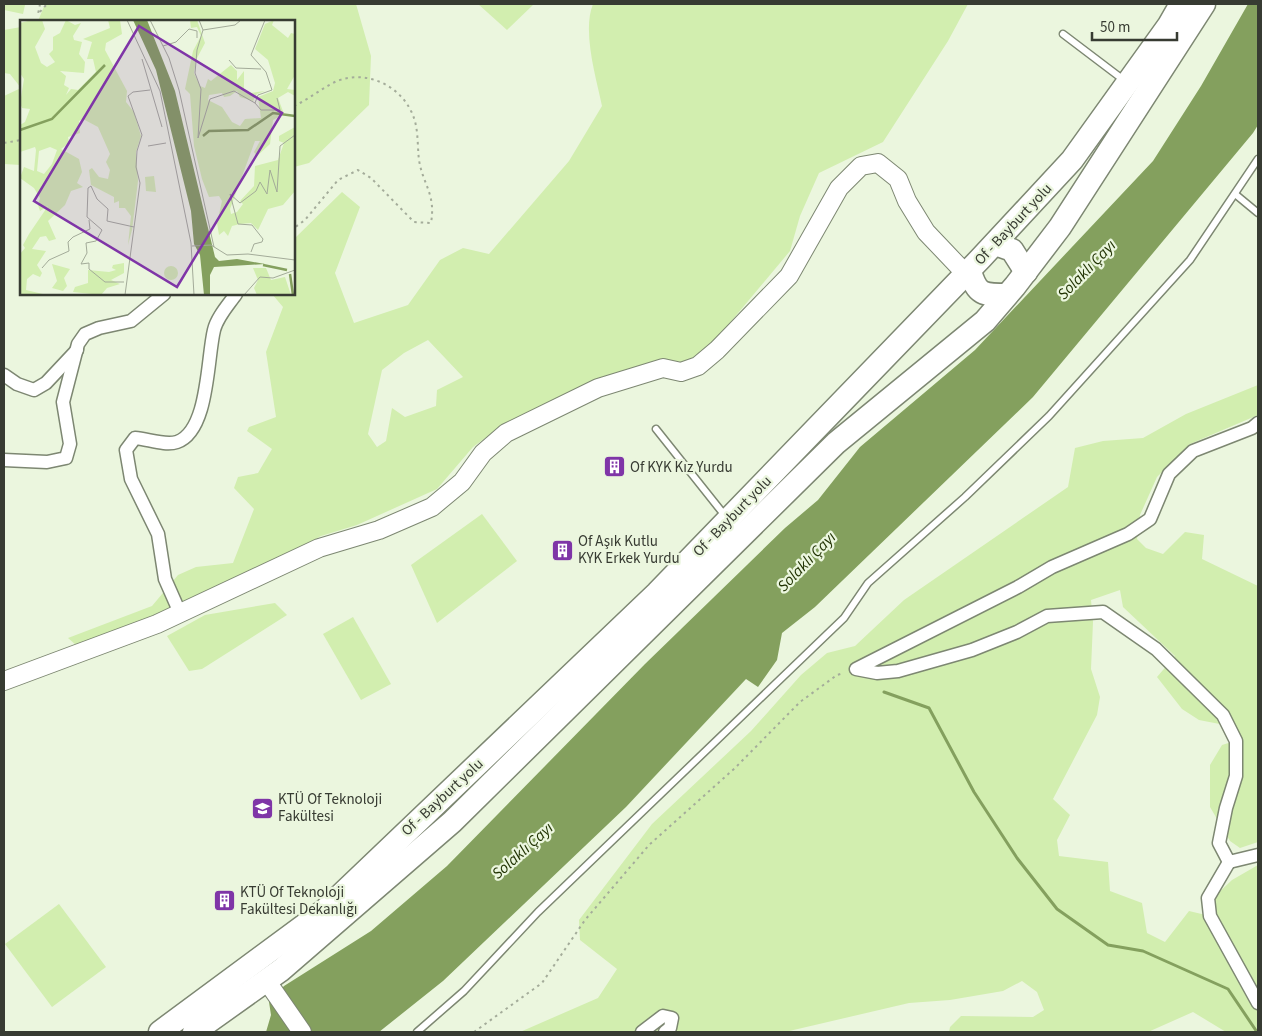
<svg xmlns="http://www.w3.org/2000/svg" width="1262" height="1036" viewBox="0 0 1262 1036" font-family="'Source Sans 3',sans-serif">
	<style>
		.green { fill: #d2eeaf; fill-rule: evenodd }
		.water { fill: #84a05e }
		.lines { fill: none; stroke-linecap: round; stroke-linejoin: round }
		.stream { stroke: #84a05e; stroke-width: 3 }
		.lane-casing { stroke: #7d8772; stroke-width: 9 }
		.street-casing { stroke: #7d8772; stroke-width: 15 }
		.secondary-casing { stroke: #7d8772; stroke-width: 20 }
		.highway-casing { stroke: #7d8772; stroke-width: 25 }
		.path { stroke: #a4ac9a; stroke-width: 2; stroke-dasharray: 2.5 4; stroke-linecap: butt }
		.lane { stroke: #fff; stroke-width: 6 }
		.street { stroke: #fff; stroke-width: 12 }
		.secondary { stroke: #fff; stroke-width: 18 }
		.highway { stroke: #fff; stroke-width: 22 }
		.labels { text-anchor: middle; stroke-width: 4.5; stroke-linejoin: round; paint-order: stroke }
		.street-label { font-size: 15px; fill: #373b32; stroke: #ebf6de }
		.poi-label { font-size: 15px; fill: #373b32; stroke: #ebf6de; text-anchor: start }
		.water-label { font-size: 16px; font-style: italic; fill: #1f3100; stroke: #ebf6de }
		.inset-river { fill: none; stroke: #84a05e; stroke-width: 2.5 }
		.inset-road { fill: none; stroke: #a3ab99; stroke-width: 1 }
		.view { fill: #7f35a7; fill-opacity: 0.15; stroke: #7f35a7; stroke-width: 2.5 }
		.inset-edge { fill: none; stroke: #373b32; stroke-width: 2.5 }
	</style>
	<rect width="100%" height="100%" fill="#ebf6de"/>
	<g class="green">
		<path d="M4,4L25,5L23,14L4,10Z"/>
		<path d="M45,4H356L371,56L369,105L309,163L294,167V21H38Z"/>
		<path d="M478,4H534L507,30Z"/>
		<path d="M593,4H968L948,41L883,142L819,173L800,216L790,251L708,349L685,362L656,361L504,424L473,447L437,489L357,525L321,536L272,563L159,616L76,645L68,638L152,606L178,575L196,567L233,563L254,509L234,488L238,477L258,473L272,449L247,431L249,427L276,417L266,352L283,307L272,294H294V239L342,192L360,207L335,273L354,323L408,305L440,260L463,248L489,254L569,161L602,106C596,77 582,31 593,4ZM428,340L463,377L437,390L436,406L405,417L392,408L386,441L377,447L368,434L382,370L404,353Z"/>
		<path d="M21,27V165L4,164V96L21,88L10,74L4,73V30Z"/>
		<path d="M1258,385V415L1190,444L1157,477L1140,515L1137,539L1146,548L1163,554L1185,532L1204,535L1202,559L1258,586V842L1240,848L1230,841L1210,807V765L1222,745L1241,739L1235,727L1199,720L1182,709L1157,677L1175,656L1123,607L1120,590L1091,600L1093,622L1091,669L1100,697L1097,715L1053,799L1070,815L1057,840L1059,856L1108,862L1110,891L1142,903L1147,933L1165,942L1189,911L1210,916L1214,897L1232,880L1258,865V1032H1226L1193,1012L1148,1032H949L950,1027L961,1016L1033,1017L1044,1010L1037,992L1022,981L1003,991L950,1000L909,1003L785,1032H520L598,998L617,969L580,940L579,920L652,824L751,731L801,675L827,653L855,646L904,600L1068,487L1075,448L1103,441L1143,438L1186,414Z"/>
		<path d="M482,514L517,561L437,623L411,565Z"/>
		<path d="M275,603L287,615L202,669L189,671L167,636L205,615Z"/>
		<path d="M353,617L391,684L361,700L323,634Z"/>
		<path d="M59,904L106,967L52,1007L5,944Z"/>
	</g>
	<path class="water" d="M1248,4H1258V125L1253,133L1033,397L815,607L782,633L777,660L758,687L746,679L626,807L443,981L379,1032H266L271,1015L269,1002L284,986L371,931L447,866L645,664L785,528L818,500L860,447L975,350L1153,161L1201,86Z"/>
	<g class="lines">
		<path class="stream" d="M884,692L929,708L974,792L1017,858L1057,909L1108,945L1143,951L1228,989L1257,1032"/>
		<defs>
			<g id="lane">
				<path d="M1063,34L1125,81"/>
				<path d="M1235,194L1258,213"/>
				<path d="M656,429L726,517"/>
				<path d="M417,1032L464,991L538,912L844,618L868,583L965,497L1049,416L1190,260L1258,159"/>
			</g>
			<g id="street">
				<path d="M4,375L17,384L34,390L46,383L77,350"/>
				<path d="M1258,423L1252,428L1193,451L1169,474L1150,519L1128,534L1052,567L1018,587L856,669L877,673L898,671L972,650L1017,632L1047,616L1103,612L1156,649L1223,715L1236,741V776L1226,808L1219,843L1229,862L1258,855"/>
				<path d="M4,460L47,462L66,458L70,444L63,402L78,344L85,334L99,328L131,321L164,294"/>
				<path d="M180,613L165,579L158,534L131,479L126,450L135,438C148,439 165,446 177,442C209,431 207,358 214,330C217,317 229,304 236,294"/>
				<path d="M1229,862L1208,898L1210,916L1258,1003"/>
				<path d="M642,1032L663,1016L672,1018L670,1028L665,1032"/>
			</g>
			<g id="secondary">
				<path d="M4,681L157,624L319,548L379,530L432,507L462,482L483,453L506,433L598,388L663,368L681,372L698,366L717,350L789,276L839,188L861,166L878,163L898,179L907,201L926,232L966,274"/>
				<path d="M266,980L302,1032"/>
			</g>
			<g id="highway">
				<path d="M995,244L1012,250L1026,272"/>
				<path d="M970,271C977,295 983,295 1007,295"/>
				<path d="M160,1032L325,910L657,593L981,258L1072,160L1169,25L1181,4"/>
				<path d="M194,1032L281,970L452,822L836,443L985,321L1015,286L1060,227L1204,4"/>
			</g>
		</defs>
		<use href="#lane" class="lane-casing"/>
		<use href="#street" class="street-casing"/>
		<use href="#secondary" class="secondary-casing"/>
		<use href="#highway" class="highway-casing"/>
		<g class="path">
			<path d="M40,4L38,14L47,4"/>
			<path d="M294,106C309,99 322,88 337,81C365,70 398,84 411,111C419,126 417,144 419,160C423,185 436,194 431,223L414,222L371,178L358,170L338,180L305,220L294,228"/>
			<path d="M4,143L21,140"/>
			<path d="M474,1032L542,983L585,920L649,845L735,768L800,702L837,675L844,673"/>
		</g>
		<use href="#lane" class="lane"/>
		<use href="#street" class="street"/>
		<use href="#secondary" class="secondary"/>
		<use href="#highway" class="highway"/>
	</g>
	<defs>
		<symbol id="building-square" viewBox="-11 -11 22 22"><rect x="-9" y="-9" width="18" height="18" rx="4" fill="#7f35a7" stroke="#ebf6de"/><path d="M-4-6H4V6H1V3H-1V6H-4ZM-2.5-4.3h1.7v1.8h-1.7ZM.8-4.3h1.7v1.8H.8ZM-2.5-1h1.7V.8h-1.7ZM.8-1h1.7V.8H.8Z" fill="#fff"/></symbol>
		<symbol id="university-square" viewBox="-11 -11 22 22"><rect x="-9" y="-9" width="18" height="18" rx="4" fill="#7f35a7" stroke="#ebf6de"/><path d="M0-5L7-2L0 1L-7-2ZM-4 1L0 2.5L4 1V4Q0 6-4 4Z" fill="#fff"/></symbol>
	</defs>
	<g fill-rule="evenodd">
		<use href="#building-square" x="602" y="454" width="25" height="25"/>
		<use href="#building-square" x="550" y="538" width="25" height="25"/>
		<use href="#university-square" x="250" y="796" width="25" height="25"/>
		<use href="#building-square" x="212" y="888" width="25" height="25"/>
	</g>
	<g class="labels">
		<g class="street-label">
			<text transform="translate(1013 224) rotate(-47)" y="5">Of - Bayburt yolu</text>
			<text transform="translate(732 516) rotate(-46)" y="5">Of - Bayburt yolu</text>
			<text transform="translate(442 797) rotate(-43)" y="5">Of - Bayburt yolu</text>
		</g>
		<g class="poi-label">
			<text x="630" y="472">Of KYK Kız Yurdu</text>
			<text x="578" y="546">Of Aşık Kutlu<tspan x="578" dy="17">KYK Erkek Yurdu</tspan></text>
			<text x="278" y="804">KTÜ Of Teknoloji<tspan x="278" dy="17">Fakültesi</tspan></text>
			<text x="240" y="897">KTÜ Of Teknoloji<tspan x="240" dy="17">Fakültesi Dekanlığı</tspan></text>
		</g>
		<g class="water-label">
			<text transform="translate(1086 269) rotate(-46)" y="6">Solaklı Çayı</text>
			<text transform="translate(806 561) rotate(-46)" y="6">Solaklı Çayı</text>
			<text transform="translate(522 850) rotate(-42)" y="6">Solaklı Çayı</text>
		</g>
	</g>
	<g transform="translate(20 20)">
		<rect width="275" height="275" fill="#ebf6de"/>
		<path d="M12,0H22L25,9L15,27L21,43L27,47L35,42L29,34L33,30V17L40,13L46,0L55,5L61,3L53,16L54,20L62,22L59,34L65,42L64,53L40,51L46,56L44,65L49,68L46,75L51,69L58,70L76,52L73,39H67L72,22L63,19L90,8L88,0H100L102,14L86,23L85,30L107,71L106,82L114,92L121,116L116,132L118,161L112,210L108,225L111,196L105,188H99V181L94,183V177L71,165L69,150L72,148L79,157L88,159L90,150L86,142L90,134L78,107L63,99L59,101L60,113L48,117L49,123L41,129L59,139L62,152L57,163L63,167L51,171L45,185L28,201L36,219L29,221L26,216L20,217L12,229L26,231L17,245L22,253L20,257L13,254L7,259L6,270L27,275H0V234L5,228L3,225L9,214L28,186L20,191L18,185L20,178L14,168L0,158L4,147L14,151L16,130L15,127L0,132V105L5,102L10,89L2,88L0,83L4,59L0,53V3ZM30,127L37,130L32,144L24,154L17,151L19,131ZM170,0H177L185,23L176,40L174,53L180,66L185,68L188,59L191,61L211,45L217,51V60L224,51V69L231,73L245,71L237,74L233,81L220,77L217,71L210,76L204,77L202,73L189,75L188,80L202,87L212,102L220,106L225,99L241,98L238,77L253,71L255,63L248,40L235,29L245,4L254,0L252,5L268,18L271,13L275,14V55L267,69L275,70V76L268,72L258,78L264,94L253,100L250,124L237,136L234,132L240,121H235L210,189L211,194L217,192L223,184L220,181L234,166L235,146L258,140L264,123L259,121V116L275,107V171L263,185L248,189L238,210L231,203L220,204L212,206L208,216L204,211L199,215L197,203L202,181L199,176L189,177L182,159L174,126L170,74L165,69L173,31L181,16L177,7L171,8ZM134,156L136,172L126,171L125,157ZM104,243V253L91,260L100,264L87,268L81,275L53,272L55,267L68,263V250L89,252L96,250L92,248L93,245ZM32,244L50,249L44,258L47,266L43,271L32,268L37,261ZM144 253a7 7 0 1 1 14 0a7 7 0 1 1-14 0ZM233,248H246L251,260L265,257L271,275H237L234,268L238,260Z" fill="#d2eeaf" fill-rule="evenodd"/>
		<path d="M113,0H127L155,71L195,237L199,241L217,239L245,244L194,247L190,255V275H184L180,235L174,224L171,191L136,50Z" fill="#84a05e"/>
		<path class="inset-river" d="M0,110L32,99L85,45M183,116L189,111L228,110L253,93L275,96M243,245L267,250M270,254L273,275"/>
		<path class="inset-road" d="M107,0L140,71L171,223L174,275M130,0L149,38L159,70L194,227M179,0L183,10L177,30L175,53L181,69L178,118L190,79L214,71L235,83L238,75L252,70L246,52L231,35L245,0M183,10L215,5L221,0M143,26L156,22L169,9L177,11V18M122,39L142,107M209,40L216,48L241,49M235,83L241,90H260L257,78M128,126L146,123M172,226L191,225L207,235L228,234L275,240M231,232L234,224L242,222L243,219L232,205L218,204L210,174L220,183L236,171L240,162L247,174L250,150L257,172L260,126L275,115M22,248L29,240L49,231L48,222L53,217L70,209L69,200M104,262H85L69,249V243L61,244L67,233L66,223L76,221L82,210L67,197L68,168L71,166L77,179L88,189L87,201L114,207M105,275L120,163L116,147L117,131L122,115L108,76L113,72L130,70M224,275L240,257L253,258L275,250"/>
		<path class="view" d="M119,6L262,93L157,267L14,181Z"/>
		<rect width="275" height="275" class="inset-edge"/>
	</g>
	<rect width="1262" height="1036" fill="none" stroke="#373b32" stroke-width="10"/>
	<path d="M1092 32v8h85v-8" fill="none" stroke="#373b32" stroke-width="2.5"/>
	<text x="1100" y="32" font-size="15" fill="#373b32" stroke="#ebf6de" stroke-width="4" paint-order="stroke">50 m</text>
</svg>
